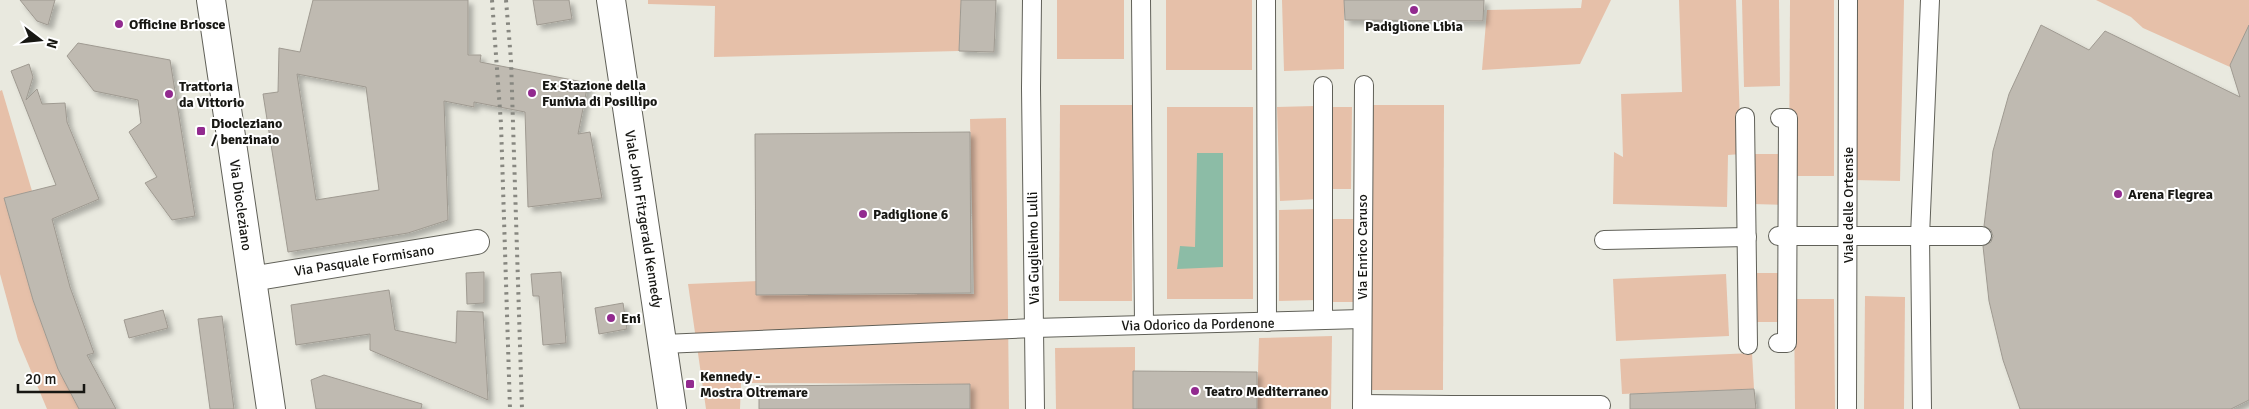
<svg xmlns="http://www.w3.org/2000/svg" width="2249" height="409" viewBox="0 0 2249 409" font-family="Signika,sans-serif">
	<style>
		.green { fill: #e6c0a9 }
		.water { fill: #8cbca6 }
		.building { fill: #bfbab1; stroke: #9f9a91; fill-rule: evenodd; filter: url(#shadow) }
		.lines { fill: none; stroke-linecap: round; stroke-linejoin: round }
		.pedestrian-casing { stroke: #606058; stroke-width: 20 }
		.minor-casing { stroke: #606058; stroke-width: 26 }
		.tertiary-casing { stroke: #606058; stroke-width: 30 }
		.primary-casing { stroke: #606058; stroke-width: 30 }
		.pedestrian { stroke: #fff; stroke-width: 18 }
		.minor { stroke: #fff; stroke-width: 24 }
		.tertiary { stroke: #fff; stroke-width: 28 }
		.primary { stroke: #fff; stroke-width: 28 }
		.rail { stroke: #878780; stroke-width: 4; stroke-dasharray: 2.5 5; stroke-linecap: butt }
		.poi-dot { fill: #922a8f; stroke: #fff; stroke-width: 2 }
		.labels { text-anchor: middle; stroke-width: 4; stroke-linejoin: round; paint-order: stroke }
		.poi-label { font-size: 14px; font-weight: bold; fill: #171713; stroke: #fff; text-anchor: start }
		.street-label { font-size: 14px; fill: #171713; stroke: #fff }
	</style>
	<defs>
		<filter id="shadow"><feDropShadow dx="4.5" dy="4.5" stdDeviation="2.5" flood-color="#0004"/></filter>
	</defs>
	<rect width="100%" height="100%" fill="#e9e9df"/>
	<g class="green">
		<path d="M648,0H961L959,51L714,57L715,6L648,4Z"/>
		<rect x="1057" y="0" width="67" height="59"/>
		<rect x="1166" y="0" width="86" height="70"/>
		<path d="M1282,0H1344V69L1284,71Z"/>
		<path d="M1582,0H1611L1580,64L1482,70L1487,10L1581,8Z"/>
		<path d="M1679,0H1736L1741,154L1728,155L1727,207L1613,204L1614,152L1623,157L1621,94L1682,92Z"/>
		<path d="M1742,0H1779L1780,86L1744,87Z"/>
		<path d="M1790,0H1834V176H1789Z"/>
		<path d="M1857,0H1904L1900,181L1854,180Z"/>
		<path d="M2096,0H2249V54L2238,49L2230,67L2143,28L2131,17Z"/>
		<path d="M2,90L32,191L4,198L33,300L57,366L79,409H47L18,340L0,274V91Z"/>
		<path d="M1060,105H1133L1132,301H1059Z"/>
		<path d="M1365,105H1444L1443,390H1364Z"/>
		<path d="M1315,106L1318,199L1280,201L1277,107Z"/>
		<rect x="1167" y="107" width="86" height="192"/>
		<path d="M1327,107H1352L1351,189H1326Z"/>
		<path d="M1006,118L1009,409H970L969,384L741,383L740,409H706L688,284L759,281L757,295L974,294L970,119Z"/>
		<path d="M1753,154H1787L1786,205L1752,204Z"/>
		<path d="M1316,209L1317,300L1279,301V210Z"/>
		<path d="M1329,219H1353V302H1330Z"/>
		<rect x="1753" y="273" width="31" height="49"/>
		<path d="M1726,274L1729,336L1616,341L1613,279Z"/>
		<path d="M1865,296L1905,297L1904,409H1864Z"/>
		<path d="M1794,299H1834L1835,409H1795Z"/>
		<path d="M1332,336L1331,409H1257L1259,338Z"/>
		<path d="M1135,347V409H1056L1055,348Z"/>
		<path d="M1752,353L1754,389L1622,394L1620,359Z"/>
	</g>
	<path class="water" d="M1197,153H1223V267L1177,269L1180,246L1195,247Z"/>
	<g class="building">
		<path d="M20,0H55L48,25L37,21Z"/>
		<path d="M313,0H468V55H481L480,62L588,83L578,134L590,132L602,198L528,207L525,112L474,102V107L444,101L448,220L408,233L288,252L263,94L278,92L279,48L300,52ZM297,74L366,87L379,190L316,200Z"/>
		<path d="M533,0H569L572,19L537,25Z"/>
		<path d="M961,0H996L994,52L959,51Z"/>
		<path d="M1344,0H1484L1483,21L1345,20Z"/>
		<path d="M2041,25L2089,50L2105,31L2240,97L2230,65L2249,25V400L2231,409H2020L2003,360L1989,301L1983,246L1991,242L1993,236L1991,230L1984,226L1993,151L2009,94Z"/>
		<path d="M78,43L170,60L195,216L172,220L145,183L157,177L129,132L141,123L138,100L94,91L67,56Z"/>
		<path d="M29,64L33,77L26,100L37,89L42,104L65,103L67,122L99,199L52,219L70,287L94,353L87,355L116,409H79L58,369L33,300L4,198L56,185L11,71Z"/>
		<path d="M970,132L971,293L756,295L755,134Z"/>
		<path d="M484,272V303L467,304L466,273Z"/>
		<path d="M561,272L566,343L543,345L539,296H533L531,274Z"/>
		<path d="M389,290L395,330L456,343L457,311L483,312L488,400L370,350V334L296,345L291,305Z"/>
		<path d="M623,303L627,329L599,334L595,308Z"/>
		<path d="M163,310L168,328L129,338L124,320Z"/>
		<path d="M222,316L234,409H210L198,319Z"/>
		<path d="M1133,371L1257,372V409H1133Z"/>
		<path d="M324,375L422,404L421,409H316L311,380Z"/>
		<path d="M970,384V409H759V386Z"/>
		<path d="M1754,389L1756,409H1630V394Z"/>
	</g>
	<g class="lines">
		<defs>
			<g id="pedestrian">
				<path d="M1032,0L1031,88L1035,409"/>
				<path d="M1141,0L1144,325"/>
				<path d="M1266,0L1267,322"/>
				<path d="M1745,117L1748,345"/>
				<path d="M1778,236H1920L1930,0"/>
				<path d="M1604,240L1747,237"/>
				<path d="M1323,320V86"/>
				<path d="M1778,343H1787L1788,118H1780"/>
				<path d="M663,344L1034,328L1362,319"/>
				<path d="M1362,404L1452,405V409"/>
				<path d="M1452,405H1601"/>
				<path d="M1362,409L1364,85"/>
				<path d="M1847,409L1848,0"/>
				<path d="M1922,409L1920,236H1982"/>
			</g>
			<path id="minor" d="M251,279L477,242"/>
			<path id="tertiary" d="M211,0L271,409"/>
			<path id="primary" d="M611,0L672,409"/>
		</defs>
		<use href="#pedestrian" class="pedestrian-casing"/>
		<use href="#minor" class="minor-casing"/>
		<use href="#tertiary" class="tertiary-casing"/>
		<use href="#primary" class="primary-casing"/>
		<use href="#pedestrian" class="pedestrian"/>
		<use href="#minor" class="minor"/>
		<use href="#tertiary" class="tertiary"/>
		<use href="#primary" class="primary"/>
		<g class="rail">
			<path d="M492,0L501,124L510,409"/>
			<path d="M506,0L511,60L522,409"/>
		</g>
	</g>
	<g class="poi-dot">
		<circle cx="1414" cy="10" r="5"/>
		<circle cx="119" cy="24" r="5"/>
		<circle cx="532" cy="93" r="5"/>
		<circle cx="169" cy="94" r="5"/>
		<rect x="196" y="126" width="10" height="10" rx="2.5"/>
		<circle cx="2118" cy="194" r="5"/>
		<circle cx="863" cy="214" r="5"/>
		<circle cx="611" cy="318" r="5"/>
		<rect x="685" y="379" width="10" height="10" rx="2.5"/>
		<circle cx="1195" cy="391" r="5"/>
	</g>
	<g class="labels">
		<g class="poi-label">
			<text x="129" y="29">Officine Briosce</text>
			<text x="1414" y="31" text-anchor="middle">Padiglione Libia</text>
			<text x="542" y="90">Ex Stazione della<tspan x="542" dy="16">Funivia di Posillipo</tspan></text>
			<text x="179" y="91">Trattoria<tspan x="179" dy="16">da Vittorio</tspan></text>
			<text x="211" y="128">Diocleziano<tspan x="211" dy="16">/ benzinaio</tspan></text>
			<text x="2128" y="199">Arena Flegrea</text>
			<text x="873" y="219">Padiglione 6</text>
			<text x="621" y="323">Eni</text>
			<text x="700" y="381">Kennedy -<tspan x="700" dy="16">Mostra Oltremare</tspan></text>
			<text x="1205" y="396">Teatro Mediterraneo</text>
		</g>
		<g class="street-label">
			<text transform="translate(241 205) rotate(82)" y="5">Via Diocleziano</text>
			<text transform="translate(1848 205) rotate(-90)" y="5">Viale delle Ortensie</text>
			<text transform="translate(644 219) rotate(81)" y="5">Viale John Fitzgerald Kennedy</text>
			<text transform="translate(1362 247) rotate(-90)" y="5">Via Enrico Caruso</text>
			<text transform="translate(1033 248) rotate(-91)" y="5">Via Guglielmo Lulli</text>
			<text transform="translate(364 260) rotate(-9)" y="5">Via Pasquale Formisano</text>
			<text transform="translate(1198 324) rotate(-1)" y="5">Via Odorico da Pordenone</text>
		</g>
	</g>
	<g transform="translate(40 40) rotate(106)" stroke="#ffffff" stroke-width="4" paint-order="stroke">
	<path d="M0-4L9 19L0 12L-9 19Z" fill="#171713"/>
	<text y="-8" font-size="14" font-weight="bold" text-anchor="middle" fill="#171713">N</text>
	</g>
	<path d="M18 384v8h66v-8" fill="none" stroke="#171713" stroke-width="2.5"/>
	<text x="25" y="384" font-size="15" fill="#171713" stroke="#ffffff" stroke-width="4" paint-order="stroke">20 m</text>
</svg>
